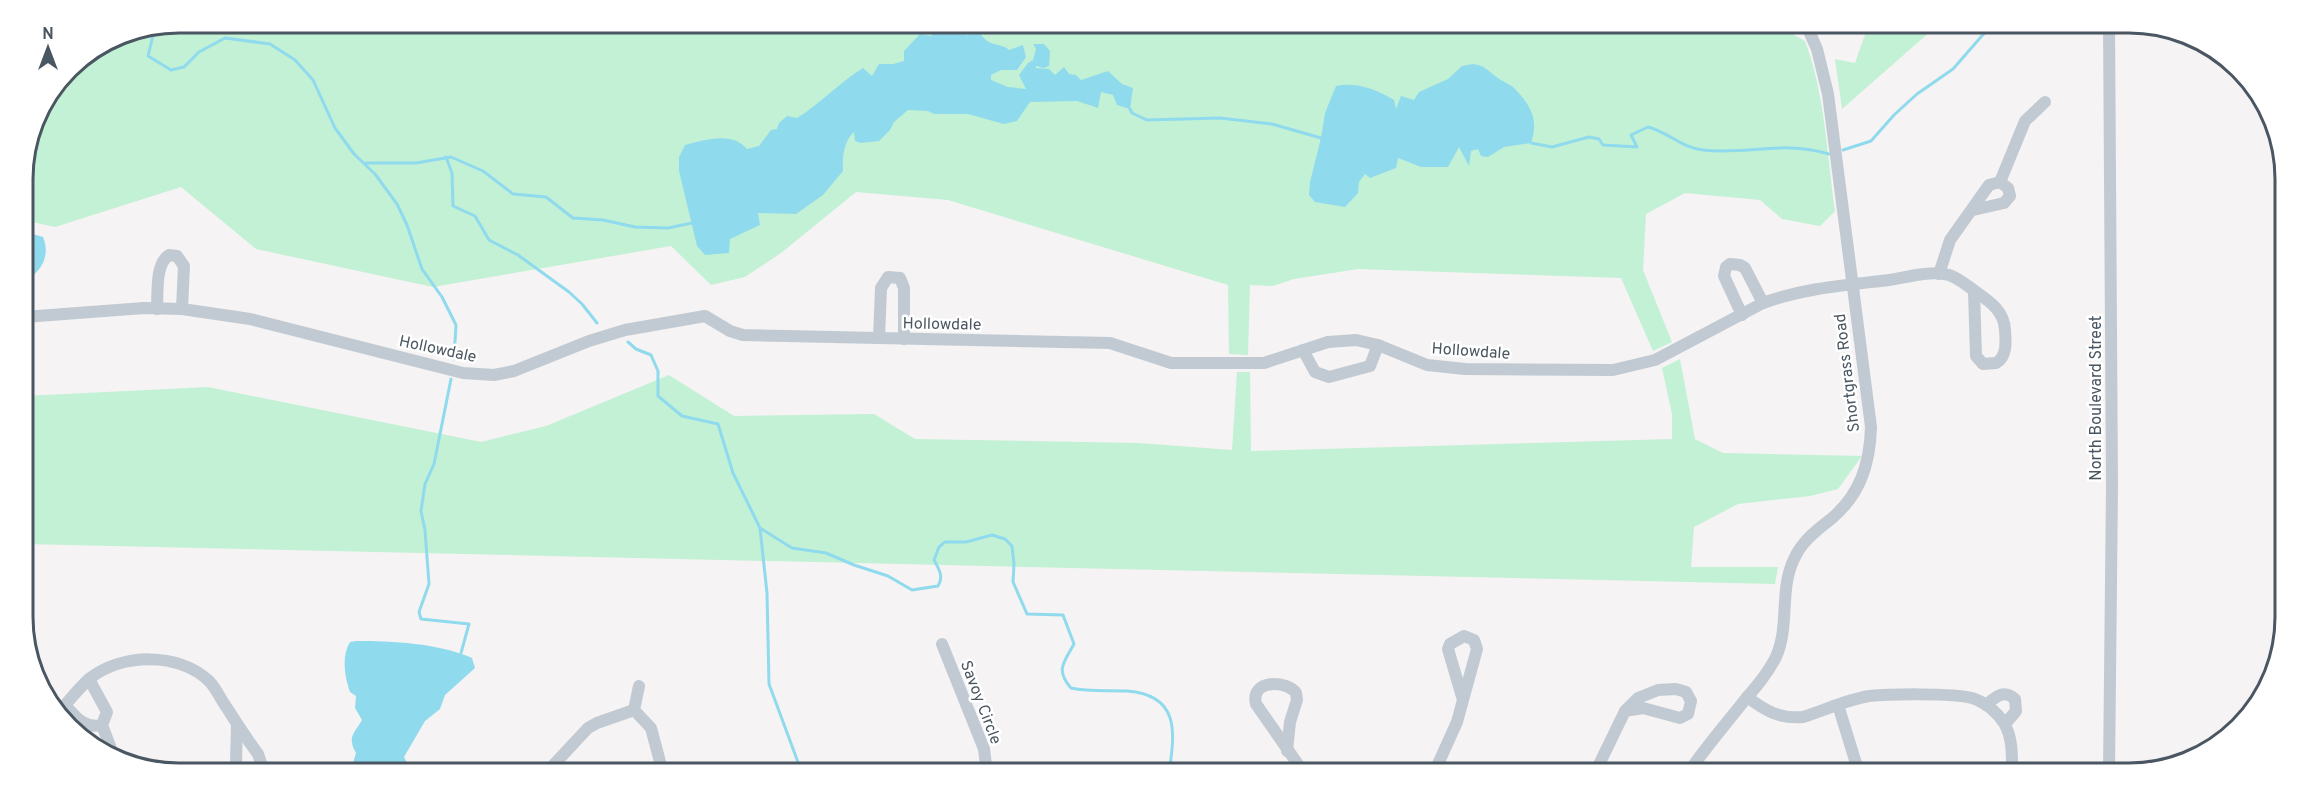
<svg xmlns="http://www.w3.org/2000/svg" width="2308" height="796" viewBox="0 0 2308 796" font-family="Overpass,sans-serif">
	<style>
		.green { fill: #c3f1d5 }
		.water { fill: #90daee }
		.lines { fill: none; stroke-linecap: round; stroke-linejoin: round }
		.stream { stroke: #90daee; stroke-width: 3 }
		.minor { stroke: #c1cad2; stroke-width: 12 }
		.labels { text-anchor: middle; stroke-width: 5; stroke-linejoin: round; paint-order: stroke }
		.street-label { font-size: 16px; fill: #4a5661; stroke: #fff }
		.rim { fill: none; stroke: #4a5661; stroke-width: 3 }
	</style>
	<rect width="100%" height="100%" fill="#f5f3f3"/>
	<g class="green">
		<path d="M179,22L1772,23L1805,41C1825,94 1827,155 1835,211L1820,226L1782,219L1760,200L1685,193L1646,214L1643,270L1672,342L1653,351L1621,278L1358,269L1294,279L1273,286L1250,285L1248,355L1229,354L1228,285L948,200L856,192L781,253L745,277L711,285L671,246L433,287L256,249L181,187L55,227L23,220V168L39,109L76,62L119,34Z"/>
		<path d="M1869,23H1940L1842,109L1835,59L1855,63Z"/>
		<path d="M1680,359L1695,439L1723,453L1862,456L1838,489L1810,496L1738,504L1694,527L1691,567H1778L1775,584L25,544L24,396L208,387L481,442L546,426L669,375L734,416L874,414L915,439L1139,443L1232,450L1237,372H1250L1251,451L1672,439V414L1662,368Z"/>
	</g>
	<g class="water">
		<path d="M936,24L955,33L959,31H968L967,36L973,30C983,34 982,38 989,42C996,46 1003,44 1009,50L1023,45L1026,57L1017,70H1001L991,75V80L1008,87L1026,89L1019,75L1028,63L1033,60L1036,49L1033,44H1044L1050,51L1049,66L1043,68L1037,66L1035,68L1049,69L1055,75L1064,67L1069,74L1076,75L1081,80L1108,71L1122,84L1133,88L1130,109L1117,105L1113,95L1101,92L1098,108L1077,101L1030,102L1017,121L1004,124L968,114H934L928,111L908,110L894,122L890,130L879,141L860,143L855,141L854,132C844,141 842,157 843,171L823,195L796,214L758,213L760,225L730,239L729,253L705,255L697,246L679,171V157L685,145C704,140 732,131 747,149L759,146L771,130L777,129L779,123L787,116L797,118C821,103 839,83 863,68L872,76L879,64H893L904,61V51L920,34L931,36Z"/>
		<path d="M1473,64C1485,65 1489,72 1498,78C1503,82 1510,84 1514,88C1531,105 1539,120 1531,143L1504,147L1488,157L1481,156L1478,149L1471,151L1469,166L1459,147L1448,167H1421L1398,158L1396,168L1370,178L1365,174L1359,182L1358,193L1345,207L1315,202L1309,195L1310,182L1321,138L1325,113L1336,86C1356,82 1376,89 1394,100L1396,109L1401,96L1414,100L1419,92L1448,79L1462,66Z"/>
		<path d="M23,231L43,237C51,256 41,273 23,282Z"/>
		<path d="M356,641C393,641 437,643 472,658L475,668L445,695L440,709L425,721L404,757L407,763L404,773H350L356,753C347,737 354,734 362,720L355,708L356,696L350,692C345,677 341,657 350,642Z"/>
	</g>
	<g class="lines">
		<g class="stream">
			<path d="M155,27L148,56L171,70L184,67L199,52L225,38L270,44L295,60L313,80L335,128L354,154L375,174L397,204L407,225L422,269L442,297L456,325L454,359"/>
			<path d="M1130,109L1132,113L1147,120L1220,118L1272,124L1321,138"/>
			<path d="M1531,143L1552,147L1589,137L1599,139L1603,145L1637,147L1631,135L1648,127C1668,132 1682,148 1703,150C1748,155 1782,140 1829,154"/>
			<path d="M1843,150L1871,141L1894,115L1917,94L1953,69L1994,22"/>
			<path d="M446,157L452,173L453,206L475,216L489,240L518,255L569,292L582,304L597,323"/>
			<path d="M366,163H416L451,157L483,171L513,194L546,197L573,218L603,220L635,227L668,228L692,223"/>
			<path d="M628,342L636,349L651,355L658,371V396L682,416L718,424L733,473L760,528L767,593L769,684L802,773"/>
			<path d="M451,379L434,464L425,484L421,511L425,530L429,584L419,612L421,619L469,624L461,653"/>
			<path d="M760,528L792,548L826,553L854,565L888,576L912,590L938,586C944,577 939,569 934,560L939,547L945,542H966L992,535L1005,539L1012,546L1014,564L1013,582L1027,614L1063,615L1074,644C1064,662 1055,670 1071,688C1089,692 1108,690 1127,691C1180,695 1175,732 1169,773"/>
		</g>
		<g class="minor">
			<path d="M2000,182L2025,121L2045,102"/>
			<path d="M1939,274L1950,240L1989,185L2000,182L2008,188L2010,196L2004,203L1973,210"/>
			<path d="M157,309C158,293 155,264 169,255L177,256L184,266L182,309"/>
			<path d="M1742,315L1724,276L1726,267L1730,264L1740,265L1745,268L1763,303"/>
			<path d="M24,317L144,308L182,309L250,319L463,373L494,375L514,371L589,341L625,330L705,316L730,331L743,335L1110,343L1171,363H1264L1328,342L1356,340L1378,345L1427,365L1465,369L1613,370L1655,360L1763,303C1804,288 1847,285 1889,280C1908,277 1931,270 1949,275C1958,278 1965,284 1972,289C1987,300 2004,309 2005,330C2006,342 2007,357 1996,363L1983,364L1976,356L1974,291"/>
			<path d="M879,338L881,288L888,277L900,278L904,288V339"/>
			<path d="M1303,350L1315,372L1329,377L1370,366L1378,345"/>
			<path d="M942,644L984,749L987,773"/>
			<path d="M89,679L107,712L102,725L113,754"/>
			<path d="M639,686L634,710L651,728L663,773"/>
			<path d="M1747,697C1766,711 1779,719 1803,717C1825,710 1846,700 1869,696C1889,694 1953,693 1972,698C1985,702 1997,712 2004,723C2013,738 2012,756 2012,773"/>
			<path d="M65,705C76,717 84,729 102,725"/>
			<path d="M1838,705L1859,773"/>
			<path d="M1986,705C1996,697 2003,689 2015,699L2016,711L2005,724"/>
			<path d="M58,713C68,702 78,689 89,679C122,653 178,652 209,681C216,688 221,700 227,708C237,724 247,739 258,754L261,763L254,773"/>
			<path d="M237,724L236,764L241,773"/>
			<path d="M1287,751L1290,722L1297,700L1296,693C1287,680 1250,679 1256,704L1304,773"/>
			<path d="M546,773L588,728L597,723L634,710"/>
			<path d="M1434,773L1457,722L1477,649L1474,640L1464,636L1450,644L1448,649L1463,700"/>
			<path d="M1595,773L1625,711L1638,698L1658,690L1676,689L1686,692L1691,701L1688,714L1680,718L1643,708L1625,711"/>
			<path d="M1688,773C1705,748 1725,725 1744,701C1756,687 1768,673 1776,657C1790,625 1779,590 1794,559C1802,541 1816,531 1831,519C1860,495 1870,464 1871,427L1828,94L1817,49L1805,22"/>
			<path d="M2109,773L2112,486L2109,22"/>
		</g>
	</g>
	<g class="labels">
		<g class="street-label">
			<text transform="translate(942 323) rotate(1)" y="6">Hollowdale</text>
			<text transform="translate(438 348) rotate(12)" y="6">Hollowdale</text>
			<text transform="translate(1471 350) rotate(4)" y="6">Hollowdale</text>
			<text transform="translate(1846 373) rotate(-97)" y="6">Shortgrass Road</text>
			<text transform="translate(2095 398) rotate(-90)" y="6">North Boulevard Street</text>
			<text transform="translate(982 702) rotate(69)" y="6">Savoy Circle</text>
		</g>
	</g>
	<path d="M0 0H2308V796H0ZM179 33H2129A146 146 0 0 1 2275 179V617A146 146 0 0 1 2129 763H179A146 146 0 0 1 33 617V179A146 146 0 0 1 179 33Z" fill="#fff" fill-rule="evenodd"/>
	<path class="rim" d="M179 33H2129A146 146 0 0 1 2275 179V617A146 146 0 0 1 2129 763H179A146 146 0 0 1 33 617V179A146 146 0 0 1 179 33Z"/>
	<g transform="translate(48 48)" stroke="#ffffff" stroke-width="4.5" paint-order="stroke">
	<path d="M0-4.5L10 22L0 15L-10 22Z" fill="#4a5661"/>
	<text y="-9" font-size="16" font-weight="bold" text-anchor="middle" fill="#4a5661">N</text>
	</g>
</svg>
